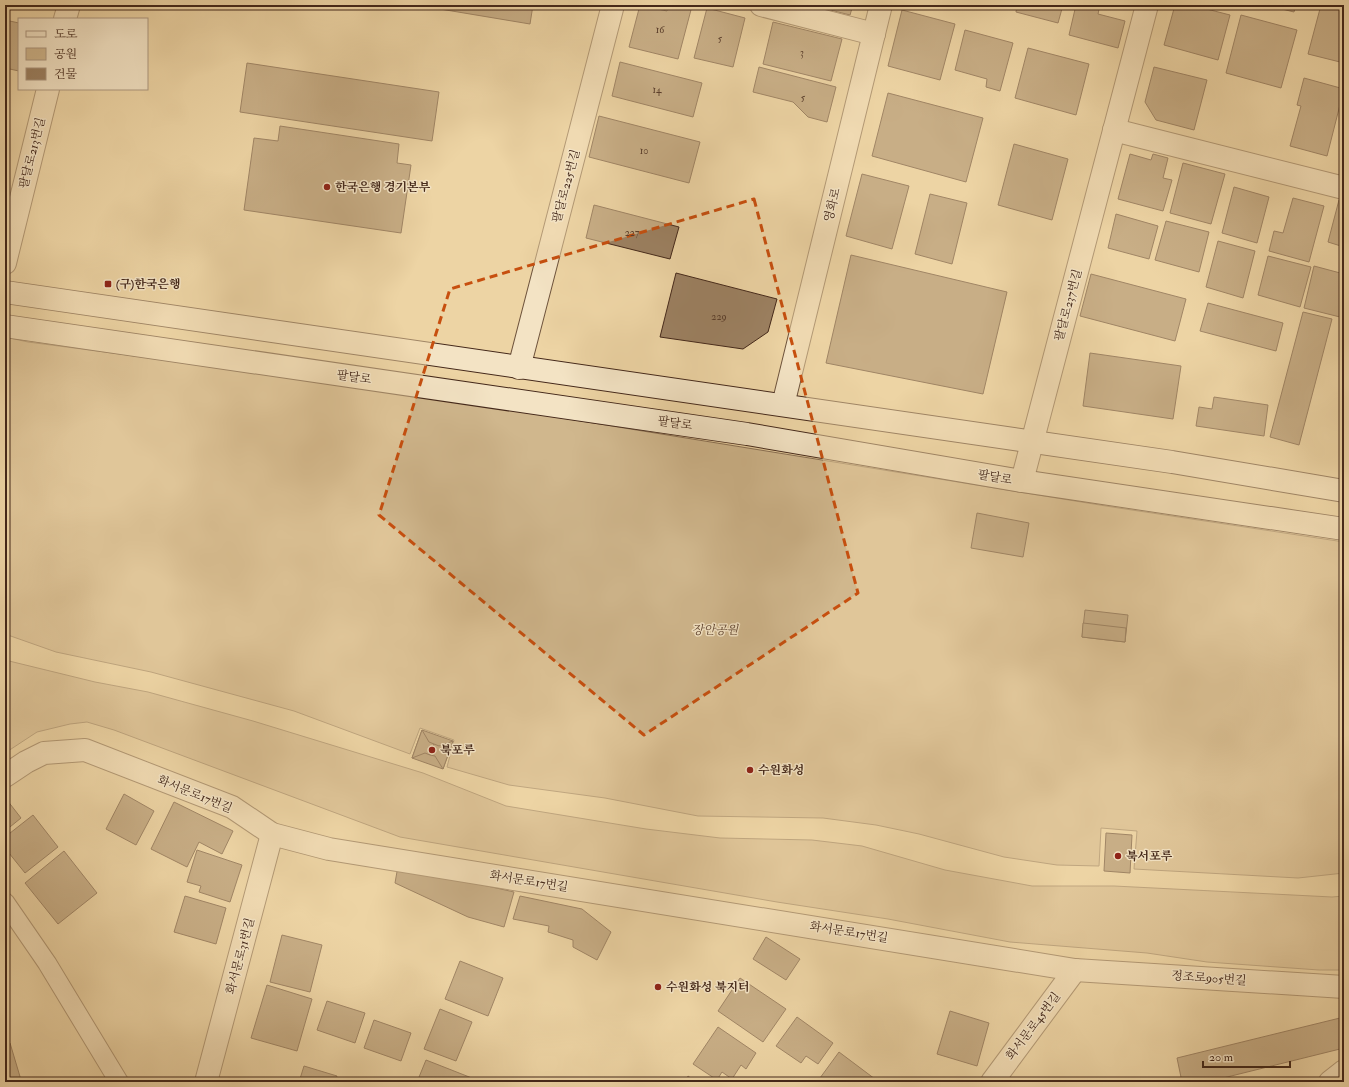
<svg xmlns="http://www.w3.org/2000/svg" width="1349" height="1087" viewBox="0 0 1349 1087" font-family="'IM FELL Double Pica','Noto Serif KR',serif">
	<style>
		.green { fill: #d0b78d; stroke: #8a7054 }
		.building { fill: #9c8162; stroke: #44281a }
		.lines { fill: none; stroke-linecap: round; stroke-linejoin: round }
		.pedestrian-casing { stroke: #6e533c; stroke-width: 20 }
		.minor-casing { stroke: #6e533c; stroke-width: 24 }
		.tertiary-casing { stroke: #6e533c; stroke-width: 24 }
		.secondary-casing { stroke: #44281a; stroke-width: 24 }
		.pedestrian { stroke: #f3e3c4; stroke-width: 18 }
		.minor { stroke: #f3e3c4; stroke-width: 22 }
		.tertiary { stroke: #f3e3c4; stroke-width: 22 }
		.secondary { stroke: #f3e3c4; stroke-width: 22 }
		.marked { fill: none; stroke: #c74f0f; stroke-width: 3; stroke-dasharray: 8 5; stroke-linejoin: round }
		.poi-dot { fill: #8f2418; stroke: #f3e3c4; stroke-width: 1.5 }
		.labels { text-anchor: middle; stroke-width: 3; stroke-linejoin: round; paint-order: stroke }
		.number-label { font-size: 10px; fill: #5a3e2c }
		.street-label { font-size: 12px; fill: #44281a; stroke: #f3e3c4 }
		.poi-label { font-size: 12px; font-weight: bold; fill: #44281a; stroke: #f3e3c4; text-anchor: start }
		.park-label { font-size: 12px; font-style: italic; fill: #604531; stroke: #f3e3c4 }
	</style>
	<rect width="100%" height="100%" fill="#edd4a4"/>
	<filter id="stains"><feTurbulence type="fractalNoise" baseFrequency=".005" numOctaves="4"/><feColorMatrix values="0 0 0 0 .2 0 0 0 0 .09 0 0 0 0 .02 0 0 0 .5 -.17"/></filter>
	<radialGradient id="worn" r=".72"><stop offset=".6" stop-color="#630" stop-opacity="0"/><stop offset="1" stop-color="#630" stop-opacity=".3"/></radialGradient>
	<g class="green">
		<path d="M5,337L28,342L150,358L513,410L1112,507L1344,542V873L1298,878L1134,869L1137,831L1101,828L1099,866L1057,865L1004,857L919,834L876,825L823,818L698,816L605,798L509,785L447,767L454,740L420,728L410,754L294,711L151,672L56,652L5,634Z"/>
		<path d="M5,660L95,682L148,692L253,721L423,773L506,806L646,829L720,838L812,840L862,846L945,870L1032,886H1114L1332,897L1344,896V970H1319L1207,962L1147,953L1010,942L888,919L777,902L400,837L114,730L87,722L70,724L37,732L5,753Z"/>
	</g>
	<g class="building">
		<path d="M416,5H533L530,24Z"/>
		<path d="M640,5L667,11L668,5L692,6L678,59L629,47Z"/>
		<path d="M811,5H853L850,15Z"/>
		<path d="M1017,5H1063L1058,23L1016,12Z"/>
		<path d="M1076,5H1100L1098,14L1125,21L1118,48L1069,35Z"/>
		<path d="M1175,5H1191L1230,15L1218,60L1164,45Z"/>
		<path d="M1266,5H1296L1294,12Z"/>
		<path d="M1321,5H1344V63L1308,54Z"/>
		<path d="M707,8L745,18L733,67L694,58Z"/>
		<path d="M902,10L955,24L940,80L888,66Z"/>
		<path d="M1241,15L1297,30L1281,88L1226,73Z"/>
		<path d="M5,20L19,23V71L5,68Z"/>
		<path d="M773,22L842,39L831,81L763,64Z"/>
		<path d="M965,30L1013,43L1000,91L986,87L987,79L955,70Z"/>
		<path d="M1028,48L1089,64L1076,115L1015,98Z"/>
		<path d="M620,62L702,83L693,117L612,96Z"/>
		<path d="M247,63L439,92L432,141L240,112Z"/>
		<path d="M759,67L836,87L827,122L808,117L793,102L753,92Z"/>
		<path d="M1154,67L1207,80L1194,130L1156,120L1145,102Z"/>
		<path d="M1304,78L1344,89L1327,156L1290,146L1301,106L1297,105Z"/>
		<path d="M888,93L983,118L966,182L872,156Z"/>
		<path d="M599,116L700,142L689,183L589,157Z"/>
		<path d="M280,126L399,144L397,163L411,165L401,233L244,210L254,138L278,141Z"/>
		<path d="M1014,144L1068,159L1052,220L998,205Z"/>
		<path d="M5,146H9L5,169Z"/>
		<path d="M1130,154L1151,160L1153,154L1168,158L1163,178L1172,180L1163,211L1118,199Z"/>
		<path d="M1183,163L1225,174L1211,224L1170,213Z"/>
		<path d="M862,174L909,186L892,249L846,236Z"/>
		<path d="M1234,187L1269,197L1257,243L1222,233Z"/>
		<path d="M930,194L967,203L952,264L915,254Z"/>
		<path d="M1293,198L1324,206L1309,262L1269,251L1274,231L1283,233Z"/>
		<path d="M1339,200L1344,202V247L1328,242Z"/>
		<path d="M594,205L679,227L670,259L586,238Z"/>
		<path d="M1116,214L1158,226L1149,259L1108,248Z"/>
		<path d="M1166,221L1209,232L1199,272L1155,260Z"/>
		<path d="M1218,241L1255,251L1243,298L1206,287Z"/>
		<path d="M851,255L1007,292L983,394L826,363Z"/>
		<path d="M1268,256L1311,267L1300,307L1258,295Z"/>
		<path d="M1314,266L1344,274V318L1304,308Z"/>
		<path d="M676,273L777,299L768,332L743,349L660,337Z"/>
		<path d="M1091,274L1186,299L1175,341L1080,316Z"/>
		<path d="M1208,303L1283,323L1276,351L1200,331Z"/>
		<path d="M1303,312L1332,319L1299,445L1270,437Z"/>
		<path d="M1090,353L1181,366L1173,419L1083,406Z"/>
		<path d="M1214,397L1268,405L1264,436L1196,426L1199,407L1212,409Z"/>
		<path d="M977,513L1029,523L1023,557L971,548Z"/>
		<path d="M1085,610L1128,615L1125,642L1082,637Z"/>
		<path d="M1083,623L1126,628L1125,642L1082,637Z"/>
		<path d="M422,730L453,741L443,769L412,758Z"/>
		<path d="M422,730L429,742L434,744L430,755L425,753L412,758Z"/>
		<path d="M453,741L443,769L435,756L430,755L434,744L439,746Z"/>
		<path d="M124,794L154,811L136,845L106,829Z"/>
		<path d="M7,800L21,818L5,831V802Z"/>
		<path d="M174,802L233,831L222,854L199,842L187,867L151,849Z"/>
		<path d="M33,815L58,847L25,873L5,848V837Z"/>
		<path d="M1106,833L1132,835L1130,873L1104,871Z"/>
		<path d="M197,850L242,865L230,902L199,892L201,886L187,882Z"/>
		<path d="M64,851L97,893L58,924L25,883Z"/>
		<path d="M398,866L514,892L504,927L468,917L395,883Z"/>
		<path d="M185,896L226,908L216,944L174,932Z"/>
		<path d="M520,896L582,909L611,932L597,960L573,947V940L548,932L549,926L513,919Z"/>
		<path d="M282,935L322,945L310,992L270,982Z"/>
		<path d="M766,937L800,959L786,980L753,959Z"/>
		<path d="M460,961L503,978L488,1016L445,999Z"/>
		<path d="M740,978L786,1009L763,1042L718,1011Z"/>
		<path d="M267,985L312,999L297,1051L251,1038Z"/>
		<path d="M327,1001L365,1013L355,1043L317,1030Z"/>
		<path d="M440,1009L472,1022L456,1061L424,1049Z"/>
		<path d="M950,1011L989,1023L977,1066L937,1054Z"/>
		<path d="M797,1017L833,1043L818,1064L806,1056L801,1063L776,1046Z"/>
		<path d="M1344,1017V1048L1207,1082H1182L1177,1058Z"/>
		<path d="M374,1020L411,1033L401,1061L364,1048Z"/>
		<path d="M5,1021L9,1035L5,1036Z"/>
		<path d="M718,1027L756,1053L746,1069L741,1065L732,1079L722,1072L717,1080L693,1064Z"/>
		<path d="M10,1043L21,1080L5,1082V1044Z"/>
		<path d="M839,1052L879,1082H825L820,1078Z"/>
		<path d="M426,1060L482,1082H417Z"/>
		<path d="M304,1066L337,1076L335,1082H299Z"/>
		<path d="M688,1076L696,1082H685Z"/>
	</g>
	<g class="lines">
		<defs>
			<path id="pedestrian" d="M5,902L47,963L119,1082"/>
			<g id="minor">
				<path d="M761,5L874,34"/>
				<path d="M65,19L69,5"/>
				<path d="M1114,130L1344,188"/>
				<path d="M5,263L48,89"/>
				<path d="M519,368L613,5"/>
				<path d="M1022,481L1147,5"/>
				<path d="M5,776L26,762L44,753L85,750L232,807L272,834L329,849L1075,970L1344,987"/>
				<path d="M206,1082L272,834"/>
				<path d="M992,1082L1075,970"/>
				<path d="M1330,1082L1344,1071"/>
			</g>
			<path id="tertiary" d="M783,405L881,5"/>
			<g id="secondary">
				<path d="M5,292L1172,462L1344,491"/>
				<path d="M5,326L747,434L1022,481L1344,529"/>
			</g>
		</defs>
		<use href="#pedestrian" class="pedestrian-casing"/>
		<use href="#minor" class="minor-casing"/>
		<use href="#tertiary" class="tertiary-casing"/>
		<use href="#secondary" class="secondary-casing"/>
		<use href="#pedestrian" class="pedestrian"/>
		<use href="#minor" class="minor"/>
		<use href="#tertiary" class="tertiary"/>
		<use href="#secondary" class="secondary"/>
	</g>
	<path d="M0 0H1349V1087H0ZM754,199L858,593L644,735L379,515L450,289Z" fill="#edd4a4" fill-opacity=".55" fill-rule="evenodd"/>
	<path class="marked" d="M754,199L858,593L644,735L379,515L450,289Z"/>
	<g class="poi-dot">
		<circle cx="327" cy="187" r="4"/>
		<rect x="104" y="280" width="8" height="8" rx="2"/>
		<circle cx="432" cy="750" r="4"/>
		<circle cx="750" cy="770" r="4"/>
		<circle cx="1118" cy="856" r="4"/>
		<circle cx="658" cy="987" r="4"/>
	</g>
	<g class="labels">
		<g class="number-label">
			<text x="660" y="33">16</text>
			<text x="720" y="42">5</text>
			<text x="802" y="56">3</text>
			<text x="657" y="93">14</text>
			<text x="803" y="101">5</text>
			<text x="644" y="154">10</text>
			<text x="632" y="236">227</text>
			<text x="719" y="320">229</text>
		</g>
		<g class="street-label">
			<text transform="translate(32 153) rotate(-76)" y="4">팔달로213번길</text>
			<text transform="translate(566 186) rotate(-75)" y="4">팔달로225번길</text>
			<text transform="translate(832 205) rotate(-76)" y="4">영화로</text>
			<text transform="translate(1068 305) rotate(-75)" y="4">팔달로237번길</text>
			<text transform="translate(354 377) rotate(8)" y="4">팔달로</text>
			<text transform="translate(675 423) rotate(8)" y="4">팔달로</text>
			<text transform="translate(995 477) rotate(10)" y="4">팔달로</text>
			<text transform="translate(195 794) rotate(22)" y="4">화서문로17번길</text>
			<text transform="translate(529 881) rotate(9)" y="4">화서문로17번길</text>
			<text transform="translate(849 932) rotate(9)" y="4">화서문로17번길</text>
			<text transform="translate(240 956) rotate(-75)" y="4">화서문로31번길</text>
			<text transform="translate(1209 978) rotate(4)" y="4">정조로905번길</text>
			<text transform="translate(1033 1026) rotate(-53)" y="4">화서문로45번길</text>
		</g>
		<g class="poi-label">
			<text x="335" y="191">한국은행 경기본부</text>
			<text x="116" y="288">(구)한국은행</text>
			<text x="440" y="754">북포루</text>
			<text x="758" y="774">수원화성</text>
			<text x="1126" y="860">북서포루</text>
			<text x="666" y="991">수원화성 북지터</text>
		</g>
		<g class="park-label">
			<text x="715" y="634">장안공원</text>
		</g>
	</g>
	<rect width="1349" height="1087" fill="none" stroke="#edd4a4" stroke-width="20"/>
	<rect x="6" y="6" width="1337" height="1075" fill="none" stroke="#44281a" stroke-width="2"/>
	<rect x="10" y="10" width="1329" height="1067" fill="none" stroke="#44281a"/>
	<rect x="18" y="18" width="130" height="72" fill="#f3e3c4" stroke="#ad9880"/>
	<rect x="26" y="31" width="20" height="6" fill="#f3e3c4" stroke="#ad9880"/>
	<text x="54" y="38" font-size="12" fill="#44281a">도로</text>
	<rect x="26" y="48" width="20" height="12" fill="#d0b78d" stroke="#ad9880"/>
	<text x="54" y="58" font-size="12" fill="#44281a">공원</text>
	<rect x="26" y="68" width="20" height="12" fill="#9c8162" stroke="#ad9880"/>
	<text x="54" y="78" font-size="12" fill="#44281a">건물</text>
	<path d="M1203 1061v6h87v-6" fill="none" stroke="#44281a" stroke-width="2"/>
	<text x="1209" y="1061" font-size="12" fill="#44281a" stroke="#f3e3c4" stroke-width="3" paint-order="stroke">20 m</text>
	<rect width="100%" height="100%" filter="url(#stains)"/>
	<rect width="100%" height="100%" fill="url(#worn)"/>
</svg>
